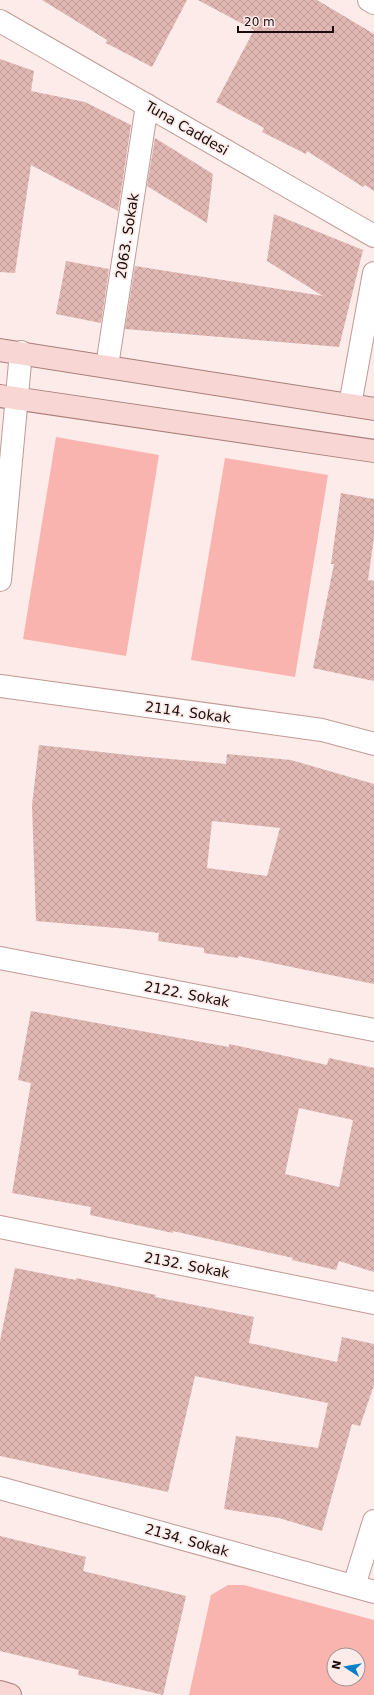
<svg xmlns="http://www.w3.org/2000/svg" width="374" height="1695" viewBox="0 0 374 1695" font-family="'DejaVu Sans',sans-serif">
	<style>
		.grass { fill: #fab4af; fill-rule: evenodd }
		.building { fill: url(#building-cross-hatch); fill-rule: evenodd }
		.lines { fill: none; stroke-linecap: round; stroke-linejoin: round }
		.minor-casing { stroke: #c19a96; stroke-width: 24 }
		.major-casing { stroke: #a87e7a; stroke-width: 24 }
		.minor { stroke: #fff; stroke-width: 22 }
		.major { stroke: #f8d6d3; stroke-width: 22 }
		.labels { text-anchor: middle; stroke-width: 3.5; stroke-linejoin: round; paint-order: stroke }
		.street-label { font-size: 14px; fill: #1a0d0c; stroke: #fcebe9 }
	</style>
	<defs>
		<pattern id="building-cross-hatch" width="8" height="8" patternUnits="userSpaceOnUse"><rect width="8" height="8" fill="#e0b7b3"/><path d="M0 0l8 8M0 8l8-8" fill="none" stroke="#c09c99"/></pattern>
	</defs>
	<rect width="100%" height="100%" fill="#fcebe9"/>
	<g class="grass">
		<path d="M56,437L159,455L126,656L23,639Z"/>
		<path d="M225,458L328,475L295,677L191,660Z"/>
		<path d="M228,1585H244L374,1620V1695H189L211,1595ZM334,1655H358V1679H334Z"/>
	</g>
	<g class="building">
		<path d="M42,0H187L152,67L106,43L107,40Z"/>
		<path d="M198,0H317L374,34V191L365,185L363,187L307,151L306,154L262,132L264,128L216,102L254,30Z"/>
		<path d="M0,59L34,71L31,91L85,102L131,125L118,211L31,165L15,273L0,272Z"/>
		<path d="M155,138L213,174L207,223L147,186Z"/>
		<path d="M274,214L363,250L339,347L125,329L135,266L323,296L267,261Z"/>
		<path d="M66,261L109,269L101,323L56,314Z"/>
		<path d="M341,493L374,499V537L368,580L374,581V681L313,668L334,564H331Z"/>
		<path d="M39,745L137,756L226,764L227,754L291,760L374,784V984L238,956V958L204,953V948L158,941L159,933L128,929L36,921L32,805ZM212,821L280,828L267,876L207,868Z"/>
		<path d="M31,1011L229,1047V1044L327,1065L329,1058L374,1068V1272L339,1261L336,1270L292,1260L293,1258L173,1231V1233L90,1215L91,1207L12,1193L31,1083L18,1080ZM299,1108L353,1120L339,1187L285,1174Z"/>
		<path d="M15,1268L76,1280V1278L156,1295L155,1297L254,1317L249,1343L337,1362L342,1337L374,1344V1385L360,1426L352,1424L322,1531L279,1518L224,1509L236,1436L318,1448L328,1403L195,1376L168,1492L0,1456V1341Z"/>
		<path d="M0,1536L86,1557L83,1571L186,1596L163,1695L78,1675L79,1670L0,1651Z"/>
	</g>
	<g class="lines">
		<defs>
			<g id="minor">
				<path d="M369,0L374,3"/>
				<path d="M0,21L374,236"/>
				<path d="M107,366L147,105"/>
				<path d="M350,405L374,273"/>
				<path d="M0,580L21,352"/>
				<path d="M0,686L322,730L374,744"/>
				<path d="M0,958L374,1030"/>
				<path d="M0,1227L374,1303"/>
				<path d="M0,1488L374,1592"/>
				<path d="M354,1586L374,1521"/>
			</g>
			<g id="major">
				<path d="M0,350L374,409"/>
				<path d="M0,396L374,451"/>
				<path d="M0,1692L10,1695"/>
			</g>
		</defs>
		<use href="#minor" class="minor-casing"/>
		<use href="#major" class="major-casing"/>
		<use href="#minor" class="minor"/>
		<use href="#major" class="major"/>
	</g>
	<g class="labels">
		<g class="street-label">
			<text transform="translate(187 128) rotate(30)" y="5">Tuna Caddesi</text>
			<text transform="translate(127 236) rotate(-81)" y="5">2063. Sokak</text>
			<text transform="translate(188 712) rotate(8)" y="5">2114. Sokak</text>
			<text transform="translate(187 994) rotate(11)" y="5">2122. Sokak</text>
			<text transform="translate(187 1265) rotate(11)" y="5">2132. Sokak</text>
			<text transform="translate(187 1540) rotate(16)" y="5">2134. Sokak</text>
		</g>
	</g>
	<g transform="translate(346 1667) rotate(282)"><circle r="19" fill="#fcebe9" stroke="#a29291"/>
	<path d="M0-3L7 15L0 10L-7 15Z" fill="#077fc8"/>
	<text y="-6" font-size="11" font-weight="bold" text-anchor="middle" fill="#1a0d0c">N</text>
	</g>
	<path d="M238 26v6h95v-6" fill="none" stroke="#1a0d0c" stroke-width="2"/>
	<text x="244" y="26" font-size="12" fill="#1a0d0c" stroke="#fcebe9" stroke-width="3" paint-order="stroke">20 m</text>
</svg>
